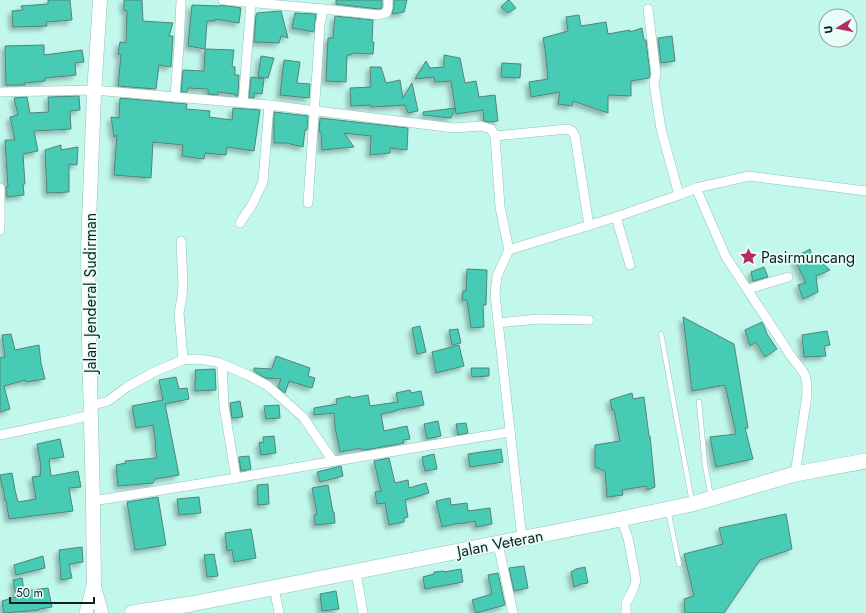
<svg xmlns="http://www.w3.org/2000/svg" width="866" height="613" viewBox="0 0 866 613" font-family="Jost,sans-serif">
	<style>
		.building { fill: #47cbb5; stroke: #528479; filter: url(#shadow) }
		.lines { fill: none; stroke-linecap: round; stroke-linejoin: round }
		.service-casing { stroke: #8fc3b8; stroke-width: 5.5 }
		.minor-casing { stroke: #8fc3b8; stroke-width: 10 }
		.secondary-casing { stroke: #8fc3b8; stroke-width: 14 }
		.primary-casing { stroke: #8fc3b8; stroke-width: 15 }
		.trunk-casing { stroke: #8fc3b8; stroke-width: 16 }
		.service { stroke: #fff; stroke-width: 4.5 }
		.minor { stroke: #fff; stroke-width: 9 }
		.secondary { stroke: #fff; stroke-width: 13 }
		.primary { stroke: #fff; stroke-width: 14 }
		.trunk { stroke: #fff; stroke-width: 15 }
		.labels { text-anchor: middle; stroke-width: 3.5; stroke-linejoin: round; paint-order: stroke }
		.poi-label { font-size: 16px; fill: #0e231f; stroke: #e8fdf8; text-anchor: start }
		.street-label { font-size: 16px; fill: #0e231f; stroke: #e8fdf8 }
	</style>
	<defs>
		<filter id="shadow"><feDropShadow dx="-3.5" dy="3.5" stdDeviation="2" flood-color="#0004"/></filter>
	</defs>
	<rect width="100%" height="100%" fill="#c2f8ec"/>
	<g class="building">
		<path d="M48,0H70L72,20L46,22L47,26L13,27L12,11L23,10L21,6L48,4Z"/>
		<path d="M124,0H142L143,21L173,23L169,36H173L171,67L159,65L156,89L118,86L121,55L118,54L120,42L126,43L127,11L124,10Z"/>
		<path d="M336,0H382V8L378,9L336,4Z"/>
		<path d="M394,0H407L404,12L392,14L394,8Z"/>
		<path d="M508,0H509L516,8L508,13L501,7Z"/>
		<path d="M192,5L221,6V5L241,8L239,23L215,19V21H207L205,49L188,46Z"/>
		<path d="M281,11L288,38L281,36L279,43L254,42L256,15L257,13Z"/>
		<path d="M295,13L316,14L314,32L292,28Z"/>
		<path d="M579,15L581,26L606,22L608,34L630,30V32L642,28L644,40H646L650,74L649,78L631,81V96L608,95V113L573,101L572,106L558,104L560,92L531,97L529,82L548,79L545,49L543,38L568,31L566,17Z"/>
		<path d="M335,16L373,20L372,42H374L373,54L352,53L351,55H347L346,82L326,81L328,38H333Z"/>
		<path d="M672,36L675,61L661,63L658,38Z"/>
		<path d="M44,45V55L82,50L84,62L75,63L76,75L45,78V81L24,83L25,85H6L5,46Z"/>
		<path d="M205,49L234,50L232,66L235,67V75H239L238,96H235V94L218,92V95L208,94V89L188,88L187,92H181L183,70L204,71Z"/>
		<path d="M444,55L460,58L465,83L476,81L479,97L495,95L498,121L488,122L484,121L483,110L456,114L451,81L435,82L434,77L415,79L426,61L430,68L444,67Z"/>
		<path d="M261,56L274,58L268,78L258,77Z"/>
		<path d="M284,60L300,62L297,83L310,84L309,98L280,95Z"/>
		<path d="M502,63L521,64L520,78L501,77Z"/>
		<path d="M370,67H381L386,83L400,80L403,98L412,83L418,111L408,113L405,105L391,106L371,107V105L351,106L350,88L371,87Z"/>
		<path d="M251,77L264,79L262,94L254,93V98L249,97Z"/>
		<path d="M79,96L80,110L70,111L71,129L34,131L38,151L23,154L25,184H23L24,195L7,197L6,187H8L5,140H15L10,117L18,115L14,98L27,97L30,113L49,112L48,97Z"/>
		<path d="M120,98L187,104L186,109L210,111L209,117L232,120L233,108L260,110L254,151L227,147L226,155L205,153L204,159L182,156L183,145L153,142L151,178L114,175L117,135L114,137L111,117L119,118Z"/>
		<path d="M455,108L451,118L423,115V112Z"/>
		<path d="M274,112L308,116L307,130H305L303,147L286,143H274Z"/>
		<path d="M320,118L408,128L407,150L390,148V153L370,155L371,136L344,133L354,147L322,150L321,132H319Z"/>
		<path d="M61,145V150L78,147L77,165L69,164V192L47,193L45,150Z"/>
		<path d="M810,249L814,264L822,263L830,270L816,276L818,292L803,299L798,285L806,283L794,258Z"/>
		<path d="M764,267L768,277L753,281L751,272Z"/>
		<path d="M467,269L487,270L486,305H483L484,327L471,328L467,300H462L463,291H466Z"/>
		<path d="M683,317L734,344L748,428H745L753,459L716,467L710,437L736,434L725,385L692,391Z"/>
		<path d="M762,322L764,326L767,334L777,349L765,357L756,342L750,346L745,330Z"/>
		<path d="M420,326L426,352L417,354L412,328Z"/>
		<path d="M458,329L461,343L452,345L449,330Z"/>
		<path d="M827,331L830,345L824,346L826,356L804,357L802,335Z"/>
		<path d="M11,334L15,350L39,345L41,363L45,379L26,382L25,380L4,386L10,409L0,412V358L5,357L2,335Z"/>
		<path d="M459,345L464,366L436,373L432,352Z"/>
		<path d="M276,356L310,368L308,376L315,378L312,388L289,381L285,393L278,387L281,379L265,378L254,371V368L272,369Z"/>
		<path d="M471,368H489V376L472,377Z"/>
		<path d="M215,369L216,390L195,391V381H196L195,370Z"/>
		<path d="M176,377L179,389L187,388L189,399L165,404L179,475L155,479L153,483L118,486L116,465L126,463L125,461L157,458L155,445H156L153,425L136,428L132,406L163,400L159,380Z"/>
		<path d="M410,390L411,393L421,391L424,405L396,410V411L381,414L384,431L407,426L410,439L403,440L404,443L371,449L362,450L361,448L340,452L335,427L334,413L314,415V408L337,404L336,399L350,396L351,398L368,395L370,406L398,402L396,393Z"/>
		<path d="M632,393L633,399L644,397L649,436H650L655,487L647,490L646,486L622,490L623,495L607,497L605,471L595,467V445L620,441L614,410H612L610,400Z"/>
		<path d="M240,401L243,417L232,418L230,403Z"/>
		<path d="M279,405L280,418L266,419L264,406Z"/>
		<path d="M438,421L441,436L427,439L424,424Z"/>
		<path d="M466,423L468,433L458,435L456,424Z"/>
		<path d="M274,436L276,453L261,455L259,443L264,442L263,437Z"/>
		<path d="M60,439L64,457L49,459L51,476L78,471L81,487L69,488L73,511L9,519L6,501H5L3,487H2L0,475L12,473L15,490L18,502L36,499L32,477L40,476L41,467L37,444Z"/>
		<path d="M501,449L503,462L470,467L468,454Z"/>
		<path d="M434,454L437,469L425,471L422,457Z"/>
		<path d="M249,456L251,469L241,471L239,457Z"/>
		<path d="M389,458L395,483L408,480L409,488L426,483L429,493L405,500L408,517L404,518V522L389,525L385,503L377,504L375,492L381,491L374,461Z"/>
		<path d="M341,466L343,476L320,482L317,472Z"/>
		<path d="M268,484L269,504L258,505L257,485Z"/>
		<path d="M328,485L333,512H334L335,523L315,525L314,515L317,514L312,488Z"/>
		<path d="M158,497L166,545L135,550L127,502Z"/>
		<path d="M199,497L201,513L179,515L177,499Z"/>
		<path d="M450,498L451,505L467,503L468,511L490,508L492,524L476,527L475,521L459,524V523L442,527L436,501Z"/>
		<path d="M786,514L792,549L760,560L724,613H685L684,599L694,596L684,554L723,544L719,528Z"/>
		<path d="M251,529L256,558L234,562L232,550L227,551L225,533Z"/>
		<path d="M82,547L83,562L69,564L72,578L61,580L59,550Z"/>
		<path d="M214,554L218,576L207,577L204,555Z"/>
		<path d="M43,556L45,568L16,575L14,565Z"/>
		<path d="M524,566L528,588L514,591L509,568Z"/>
		<path d="M585,567L588,583L581,584L574,587L571,572L576,569Z"/>
		<path d="M461,569L463,582L425,589L423,577L434,574V572L444,571V572Z"/>
		<path d="M498,573L505,605L476,613L472,600L492,594L488,575Z"/>
		<path d="M22,578L24,591L48,588L52,607L39,609V610L4,613L2,601L16,597L13,580Z"/>
		<path d="M336,591L339,609L322,611L320,594Z"/>
	</g>
	<g class="lines">
		<defs>
			<g id="service">
				<path d="M661,334L692,502"/>
				<path d="M699,402L705,465L711,497"/>
				<path d="M668,510L679,564"/>
			</g>
			<g id="minor">
				<path d="M223,0L323,9L320,25L317,71L308,203"/>
				<path d="M323,9L379,15L386,13L388,8V0"/>
				<path d="M648,9L656,74L654,83L661,129L679,195"/>
				<path d="M0,92L94,90L175,97L269,105L454,128L481,126L491,129L495,136L500,207L509,250L497,276L495,294L522,539"/>
				<path d="M175,97L179,46L181,0"/>
				<path d="M243,103L251,3"/>
				<path d="M495,136L567,129L572,131L575,136L589,226"/>
				<path d="M0,188V230"/>
				<path d="M696,188L726,257L793,359C806,374 807,375 807,395L795,474"/>
				<path d="M616,217L630,265"/>
				<path d="M240,223L253,203L263,182L269,105"/>
				<path d="M509,250L616,217L679,195L696,188L749,176L866,191"/>
				<path d="M748,289L788,277"/>
				<path d="M498,323L538,319L589,320"/>
				<path d="M183,360L198,359L217,362L248,375L268,386L303,417L333,461"/>
				<path d="M222,365L224,406L236,478"/>
				<path d="M90,406L108,401L127,387L154,372L183,360L179,313L182,297L183,284L181,241"/>
				<path d="M0,435L66,421L91,415"/>
				<path d="M93,501L236,478L323,463L510,432"/>
				<path d="M621,519L628,538L636,580L633,590L626,603V613"/>
				<path d="M498,544L513,613"/>
				<path d="M356,572L363,613"/>
				<path d="M274,587L279,613"/>
			</g>
			<g id="secondary">
				<path d="M94,585L102,613"/>
				<path d="M86,613L93,586"/>
			</g>
			<path id="primary" d="M94,585L93,501L89,341L88,248L94,94L100,0"/>
			<path id="trunk" d="M132,613L191,604L621,519L692,504L795,474L866,461"/>
		</defs>
		<use href="#service" class="service-casing"/>
		<use href="#minor" class="minor-casing"/>
		<use href="#secondary" class="secondary-casing"/>
		<use href="#primary" class="primary-casing"/>
		<use href="#trunk" class="trunk-casing"/>
		<use href="#service" class="service"/>
		<use href="#minor" class="minor"/>
		<use href="#secondary" class="secondary"/>
		<use href="#primary" class="primary"/>
		<use href="#trunk" class="trunk"/>
	</g>
	<defs>
		<symbol id="sight-bare" viewBox="-9 -9 18 18"><path d="M0-6L1.8-2.2L6-1.7L2.9 1.2L3.7 5.4L0 3.3L-3.7 5.4L-2.9 1.2L-6-1.7L-1.8-2.2Z" fill="#b52b67" stroke="#e8fdf8" stroke-width="2.5" paint-order="stroke"/></symbol>
	</defs>
	<g fill-rule="evenodd">
		<use href="#sight-bare" x="736" y="244" width="25" height="25"/>
	</g>
	<g class="labels">
		<g class="poi-label">
			<text x="761" y="263">Pasirmuncang</text>
		</g>
		<g class="street-label">
			<text transform="translate(90 293) rotate(-90)" y="6">Jalan Jenderal Sudirman</text>
			<text transform="translate(500 543) rotate(-11)" y="6">Jalan Veteran</text>
		</g>
	</g>
	<g transform="translate(838 28) rotate(260)"><circle r="19" fill="#e8fdf8" stroke="#91a6a1"/>
	<path d="M0-3L7 15L0 10L-7 15Z" fill="#b52b67"/>
	<text y="-6" font-size="11" font-weight="bold" text-anchor="middle" fill="#0e231f">U</text>
	</g>
	<path d="M10 597v6h84v-6" fill="none" stroke="#0e231f" stroke-width="2"/>
	<text x="16" y="597" font-size="12" fill="#0e231f" stroke="#e8fdf8" stroke-width="3" paint-order="stroke">50 m</text>
</svg>
